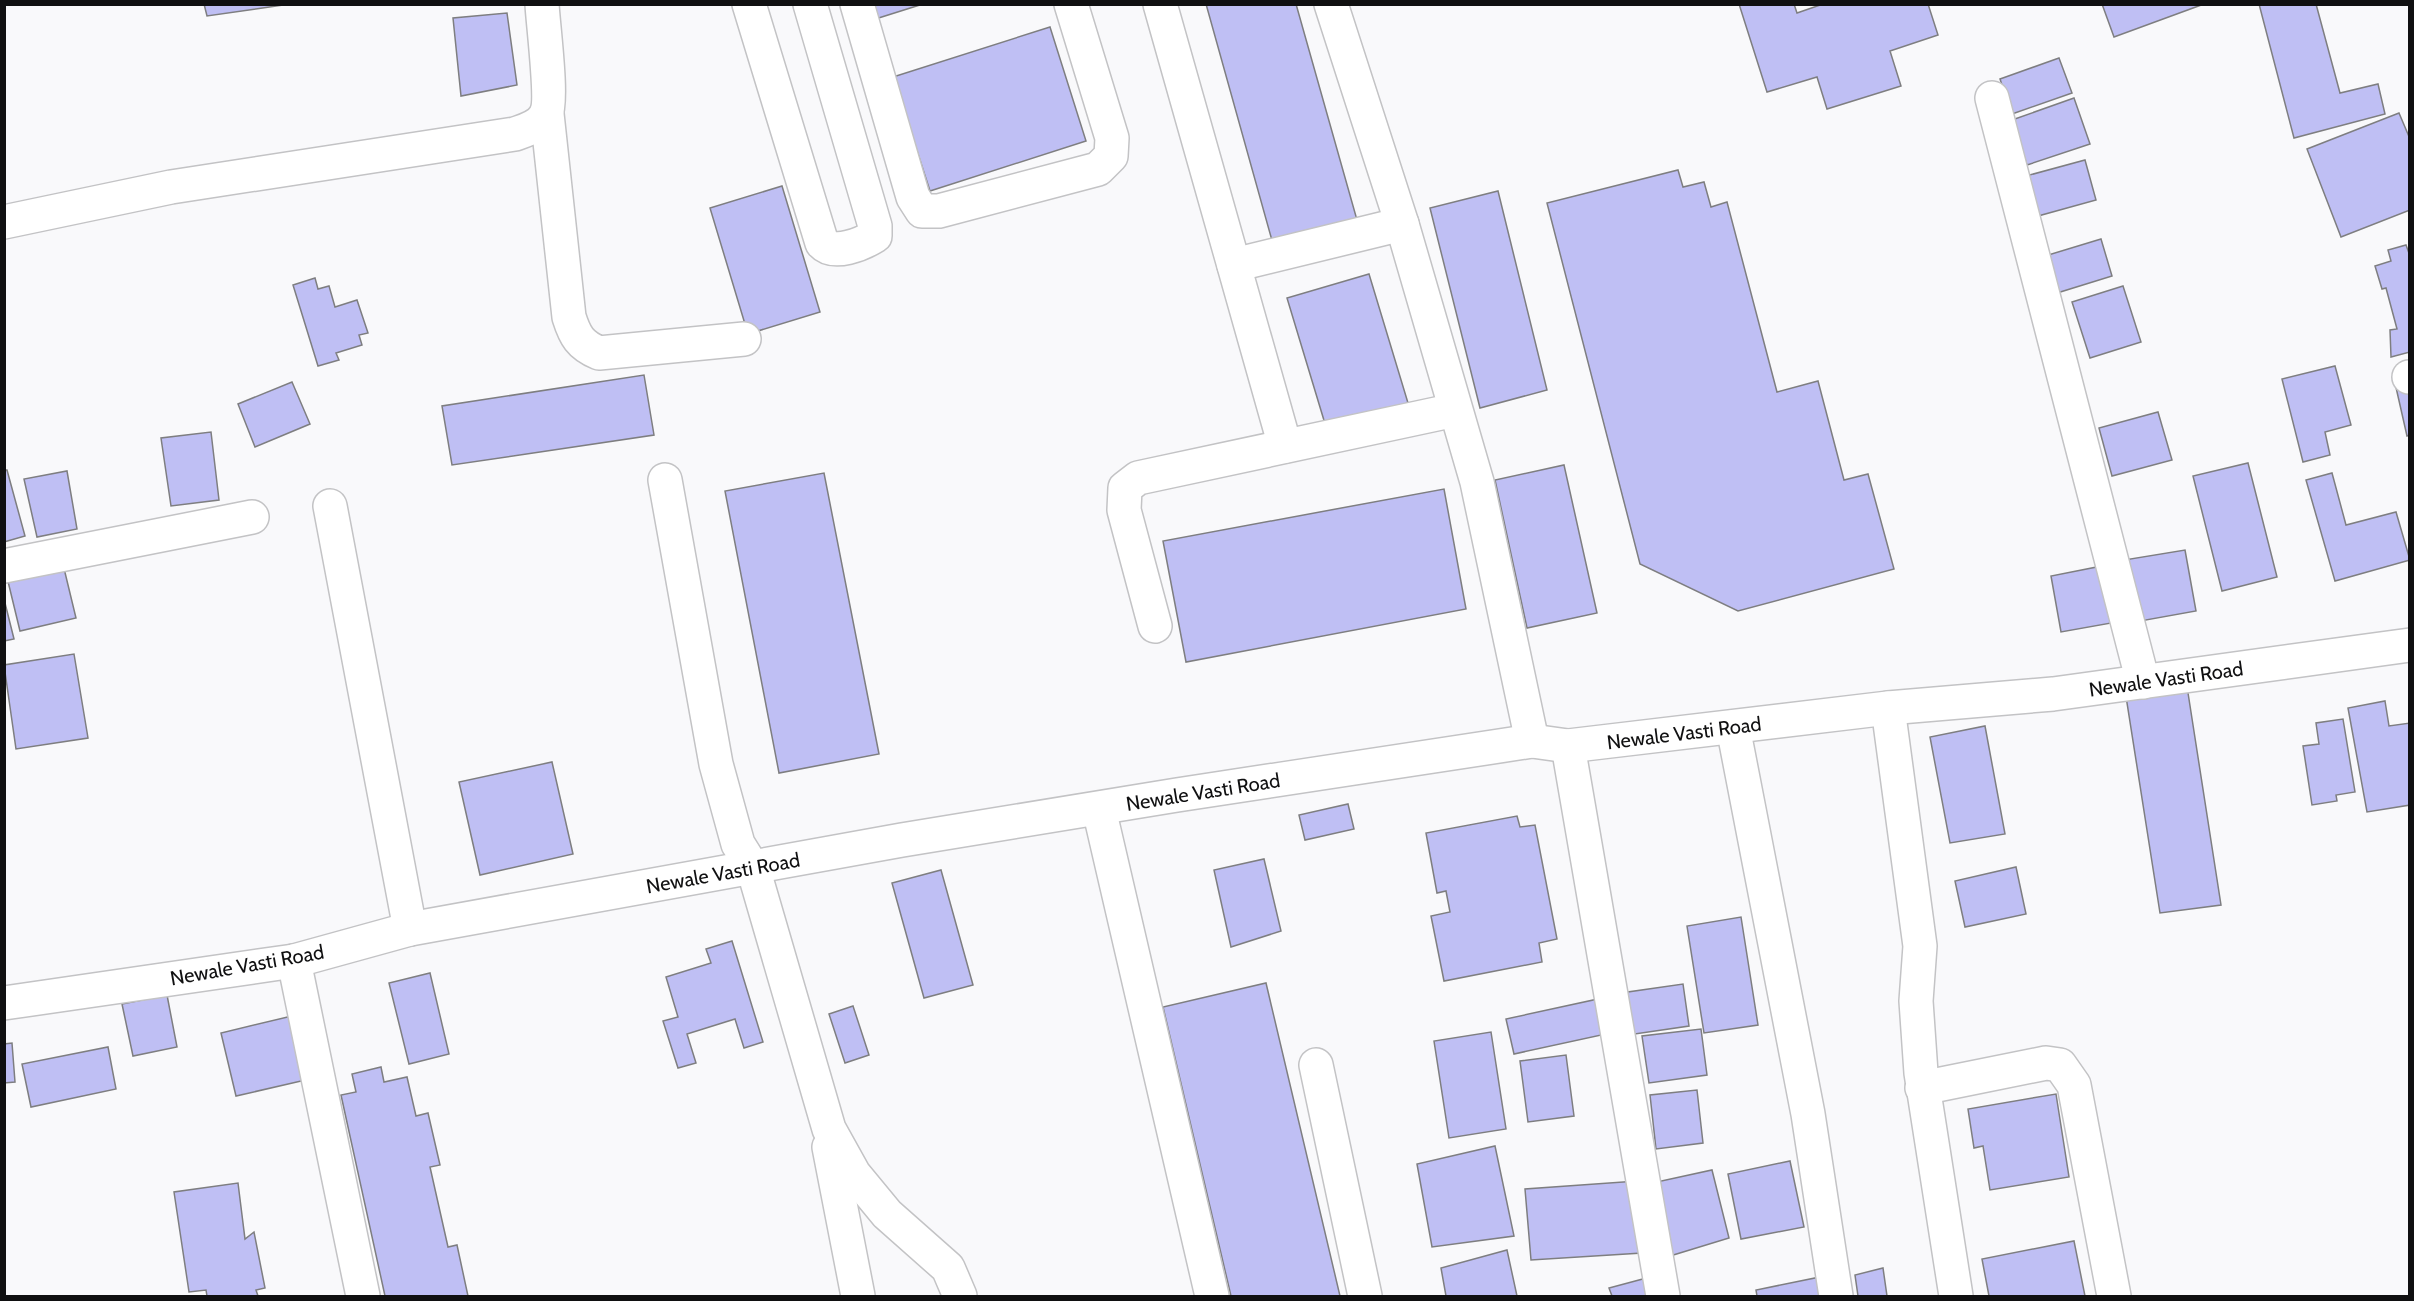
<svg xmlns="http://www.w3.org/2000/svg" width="2414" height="1301" viewBox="0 0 2414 1301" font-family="Cabin,sans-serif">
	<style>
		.building { fill: #bfbff4; stroke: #7e7e80; stroke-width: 1.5 }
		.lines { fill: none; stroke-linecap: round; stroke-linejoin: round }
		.minor-casing { stroke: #c3c3c5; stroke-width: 36 }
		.minor { stroke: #fff; stroke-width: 33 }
		.labels { text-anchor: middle; stroke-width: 4.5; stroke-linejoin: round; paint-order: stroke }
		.street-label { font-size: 20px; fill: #101011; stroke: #fff }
	</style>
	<rect width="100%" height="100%" fill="#f9f9fb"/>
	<g class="building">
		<path d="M204,4H290L207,16Z"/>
		<path d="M864,4H923L869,21Z"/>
		<path d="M1206,4H1296L1357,220L1273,244Z"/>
		<path d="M1739,4H1794L1797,13L1823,4H1928L1938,35L1890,51L1901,86L1827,109L1817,77L1767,92Z"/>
		<path d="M2102,4H2204L2114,37Z"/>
		<path d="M2259,4H2316L2340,93L2378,84L2385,114L2294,138Z"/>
		<path d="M507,13L517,85L461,96L453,18Z"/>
		<path d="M1050,27L1086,141L930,191L893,77Z"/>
		<path d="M2059,58L2072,93L2012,114L2000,79Z"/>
		<path d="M2074,98L2090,144L2027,165L2012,120Z"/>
		<path d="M2399,113L2410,139V210L2341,237L2307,149Z"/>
		<path d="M2085,160L2096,200L2038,216L2026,176Z"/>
		<path d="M1678,170L1683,187L1704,182L1711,207L1727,202L1777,392L1818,381L1844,480L1868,474L1894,569L1738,611L1640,564L1547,203Z"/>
		<path d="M782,186L820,312L748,334L710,208Z"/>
		<path d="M1498,191L1547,390L1480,408L1430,208Z"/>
		<path d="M2101,239L2112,276L2057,293L2045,256Z"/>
		<path d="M2406,245L2410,256V352L2391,357L2390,330L2397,329L2386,288L2382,289L2375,266L2391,261L2388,250Z"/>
		<path d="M1369,274L1408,403L1326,427L1287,298Z"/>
		<path d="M315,278L318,289L329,286L335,307L357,300L368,333L359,335L362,345L336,353L339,360L318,366L293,285Z"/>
		<path d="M2123,286L2141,342L2090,358L2072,302Z"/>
		<path d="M2335,366L2351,425L2325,432L2330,455L2303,462L2282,379Z"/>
		<path d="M644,375L654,435L452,465L442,406Z"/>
		<path d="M2410,380V435L2407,436L2395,383Z"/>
		<path d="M292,382L310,424L255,447L238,404Z"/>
		<path d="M2158,412L2172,460L2112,476L2099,428Z"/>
		<path d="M211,432L219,500L171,506L161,438Z"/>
		<path d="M2248,463L2277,577L2222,591L2193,476Z"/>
		<path d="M1564,465L1597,613L1527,628L1495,480Z"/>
		<path d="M4,470H7L25,536L4,542Z"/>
		<path d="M67,471L77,529L37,537L24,479Z"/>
		<path d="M824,473L879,754L779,773L725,491Z"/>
		<path d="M2332,473L2346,525L2396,512L2410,560L2335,581L2306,480Z"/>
		<path d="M1444,489L1466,609L1186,662L1163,541Z"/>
		<path d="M2185,550L2196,611L2135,622L2124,560Z"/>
		<path d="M61,556L76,618L20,631L5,569Z"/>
		<path d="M2107,565L2117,622L2061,632L2051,576Z"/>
		<path d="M4,599L14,639L4,641Z"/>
		<path d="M74,654L88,738L16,749L4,665Z"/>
		<path d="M2186,680L2221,905L2160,913L2125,690Z"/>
		<path d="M2385,701L2389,726L2410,723V805L2367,812L2348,708Z"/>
		<path d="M2343,719L2355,792L2336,795L2337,801L2312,805L2303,746L2319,744L2316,723Z"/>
		<path d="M1985,726L2005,834L1950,843L1930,737Z"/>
		<path d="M552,762L573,854L480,875L459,782Z"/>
		<path d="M1348,804L1354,829L1305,840L1299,815Z"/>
		<path d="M1517,816L1520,827L1535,825L1557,939L1539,943L1542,962L1444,981L1431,916L1450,912L1446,891L1437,893L1426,833Z"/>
		<path d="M1264,859L1281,931L1231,947L1214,870Z"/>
		<path d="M2016,867L2026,914L1965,927L1955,881Z"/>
		<path d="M941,870L973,985L924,998L892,883Z"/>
		<path d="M1741,917L1758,1025L1704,1033L1687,926Z"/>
		<path d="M732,941L763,1042L744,1048L735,1019L687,1034L696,1063L678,1068L663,1021L678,1017L666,977L711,963L706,949Z"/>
		<path d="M430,973L449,1054L409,1064L389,983Z"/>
		<path d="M1266,983L1340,1296H1231L1163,1007Z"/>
		<path d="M1683,984L1689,1026L1628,1035L1621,993Z"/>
		<path d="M167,995L177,1047L133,1056L122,1004Z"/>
		<path d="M1598,999L1606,1034L1514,1054L1506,1019Z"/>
		<path d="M853,1006L869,1055L845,1063L829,1014Z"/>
		<path d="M296,1015L310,1079L236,1096L221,1033Z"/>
		<path d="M1701,1029L1707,1075L1649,1083L1642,1036Z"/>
		<path d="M1491,1032L1506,1129L1449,1138L1434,1041Z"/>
		<path d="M12,1043L15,1082L4,1083V1044Z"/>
		<path d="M108,1047L116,1089L31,1107L22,1064Z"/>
		<path d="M1566,1055L1574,1116L1528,1122L1520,1061Z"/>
		<path d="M381,1067L384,1082L407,1077L416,1116L428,1113L440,1165L430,1167L448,1247L457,1245L468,1296H385L341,1095L356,1092L352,1074Z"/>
		<path d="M1697,1090L1703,1143L1656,1149L1650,1095Z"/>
		<path d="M2056,1094L2069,1177L1990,1190L1983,1146L1974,1148L1968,1109Z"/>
		<path d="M1495,1146L1514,1236L1432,1247L1417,1164Z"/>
		<path d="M1790,1161L1804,1227L1741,1239L1728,1174Z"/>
		<path d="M1712,1170L1729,1238L1670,1256L1652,1183Z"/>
		<path d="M1637,1181L1642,1253L1531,1260L1525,1189Z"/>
		<path d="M238,1183L245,1239L254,1232L265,1288L256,1290L258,1296H207L206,1290L189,1292L174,1192Z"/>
		<path d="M2074,1241L2085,1296H1989L1982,1259Z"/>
		<path d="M1507,1250L1517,1296H1446L1441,1268Z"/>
		<path d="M1883,1268L1887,1296H1858L1855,1275Z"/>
		<path d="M1654,1276L1659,1296H1612L1609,1288Z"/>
		<path d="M1820,1277L1824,1296H1757L1756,1290Z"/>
	</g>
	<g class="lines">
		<defs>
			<g id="minor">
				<path d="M749,4L822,243C834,256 862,244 875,236V226L810,4"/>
				<path d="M857,4L913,197L922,211H939L1098,169L1111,156L1112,138L1071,4"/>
				<path d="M1160,4L1285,446"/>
				<path d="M1331,4L1402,224L1477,482L1532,741"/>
				<path d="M1992,98L2143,682"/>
				<path d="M547,114L569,317C575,336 580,345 599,353L744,339"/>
				<path d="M4,222L171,187L515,134C526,130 541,126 546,114C553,100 543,24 542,4"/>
				<path d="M1234,265L1402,224"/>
				<path d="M2409,377H2410"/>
				<path d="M665,480L716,764L738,844L753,868L829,1129L854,1174L887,1214L948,1268L960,1296"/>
				<path d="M330,506L410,929"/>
				<path d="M4,566L252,517"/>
				<path d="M1155,626L1124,510L1125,488L1138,478L1455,410"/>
				<path d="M1888,708L1920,946L1916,1001L1921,1073L1956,1296"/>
				<path d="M1733,727L1808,1114L1836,1296"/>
				<path d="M1568,746L1663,1296"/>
				<path d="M1099,809L1212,1296"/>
				<path d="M294,961L363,1296"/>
				<path d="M4,1003L294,961L410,929L902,840L1177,795L1532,741L1568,746L1888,708L2053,694L2410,645"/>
				<path d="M1316,1065L1365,1296"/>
				<path d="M1922,1088L2046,1063L2060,1065L2074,1085L2114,1296"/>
				<path d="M829,1147L858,1296"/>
			</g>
		</defs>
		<use href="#minor" class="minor-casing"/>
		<use href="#minor" class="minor"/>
	</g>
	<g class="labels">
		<g class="street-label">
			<text transform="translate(2166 679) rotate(-8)" y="7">Newale Vasti Road</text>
			<text transform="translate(1684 733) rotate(-7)" y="7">Newale Vasti Road</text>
			<text transform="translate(1203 792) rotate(-9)" y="7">Newale Vasti Road</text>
			<text transform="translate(723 873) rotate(-10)" y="7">Newale Vasti Road</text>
			<text transform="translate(247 965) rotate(-10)" y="7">Newale Vasti Road</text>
		</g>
	</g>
	<rect width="2414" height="1301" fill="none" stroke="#101011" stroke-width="12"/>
</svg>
